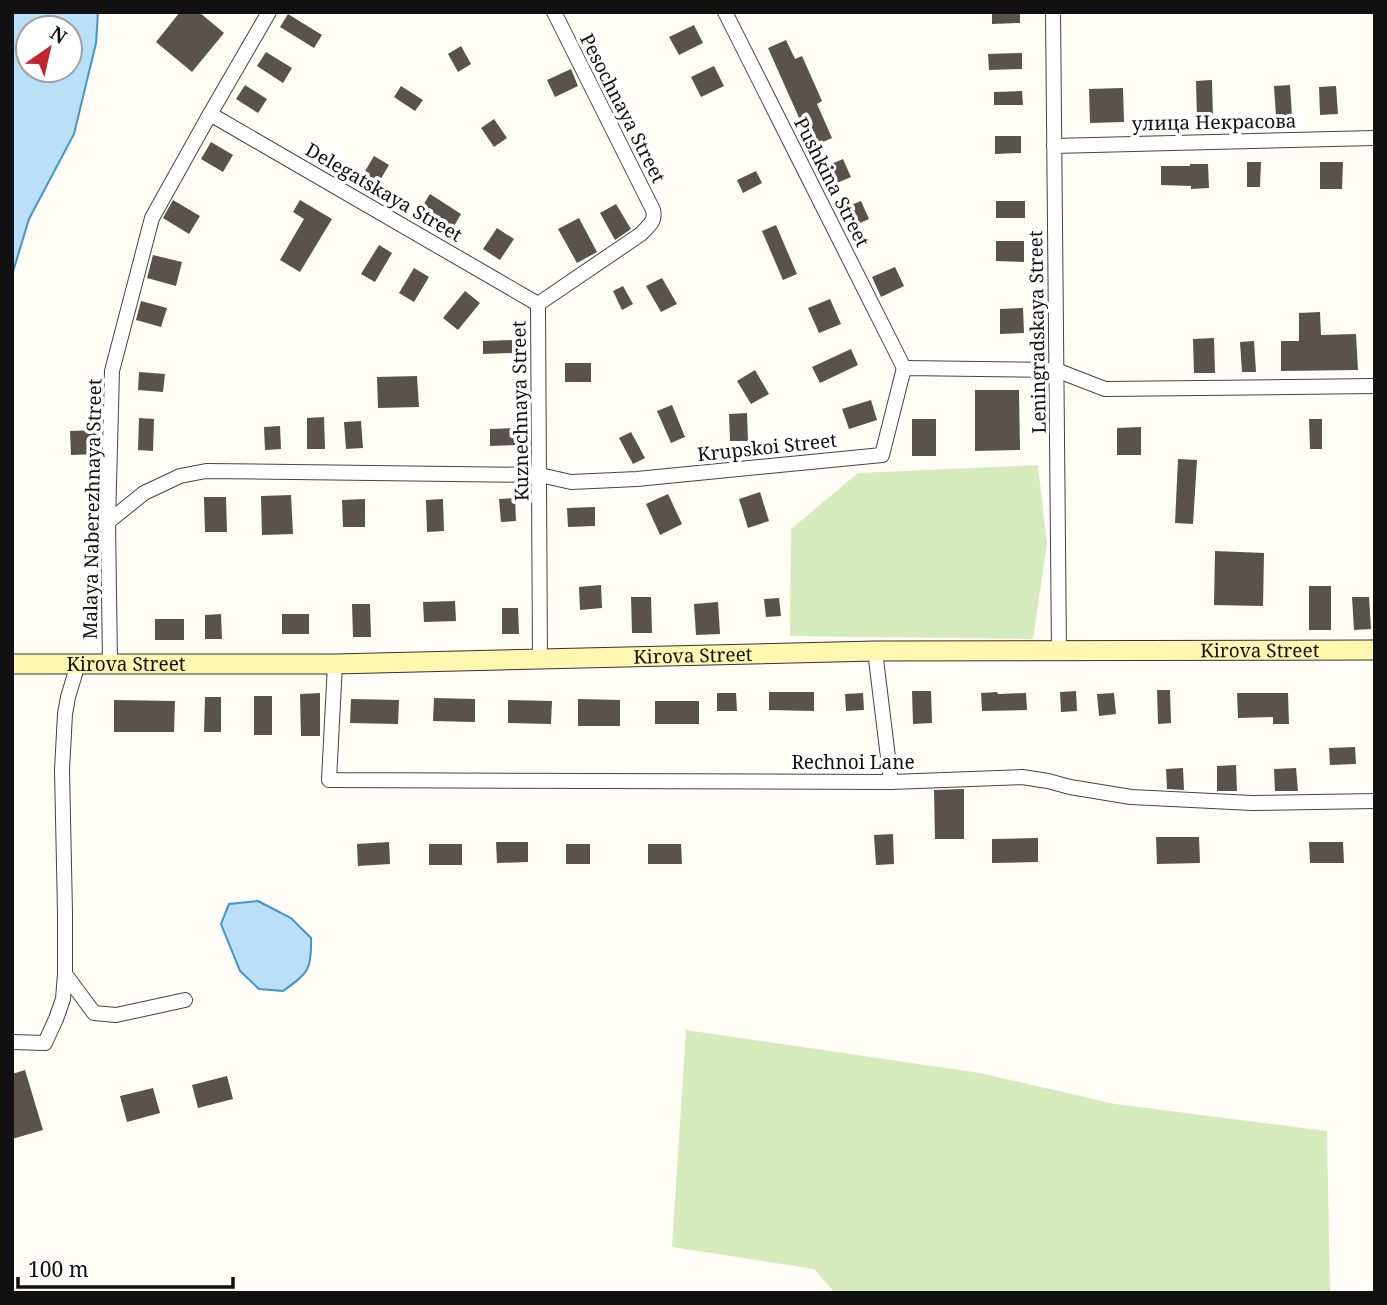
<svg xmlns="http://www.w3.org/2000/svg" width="1387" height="1305" viewBox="0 0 1387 1305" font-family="'Noto Serif',serif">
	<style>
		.green { fill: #d5ebbd }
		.water { fill: #b9e0f7; stroke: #3f96cf; stroke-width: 2; fill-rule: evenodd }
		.building { fill: #5a524d }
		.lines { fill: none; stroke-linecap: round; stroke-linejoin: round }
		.street-casing { stroke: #444; stroke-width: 16 }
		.secondary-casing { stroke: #333; stroke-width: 21 }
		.street { stroke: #fff; stroke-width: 14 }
		.secondary { stroke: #fff6b0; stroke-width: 19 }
		.labels { text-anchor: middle; stroke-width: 7; stroke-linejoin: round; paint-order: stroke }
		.street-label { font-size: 19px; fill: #111; stroke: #fff }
	</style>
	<rect width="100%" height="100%" fill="#fffdf5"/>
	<g class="green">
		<path d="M1038,465L1047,544L1033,639L790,636L791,529L858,473Z"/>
		<path d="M686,1030L980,1073L1115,1104L1327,1131L1330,1293H835L814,1269L672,1247Z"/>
	</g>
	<g class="water">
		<path d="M12,12H98L96,43L74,134L29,219L12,275ZM28,28H70V70H28Z"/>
		<path d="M258,901L291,918L311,938C312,970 308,973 283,991L259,989L240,971L221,924L229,904Z"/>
	</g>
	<g class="building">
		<path d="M180,12H199L224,33L192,72L156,42Z"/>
		<path d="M992,12H1020V23L992,24Z"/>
		<path d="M288,14L322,35L314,48L280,27Z"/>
		<path d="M694,25L703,43L679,55L669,37Z"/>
		<path d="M786,40L795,59L802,56L822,101L817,104L832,138L812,147L768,48Z"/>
		<path d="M461,46L471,64L458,72L448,54Z"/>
		<path d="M266,52L292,68L283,83L257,66Z"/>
		<path d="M1022,53V69L989,70L988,54Z"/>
		<path d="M714,66L724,86L701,97L691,77Z"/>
		<path d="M571,69L578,86L555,97L547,80Z"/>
		<path d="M1212,80L1213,119H1197L1196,81Z"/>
		<path d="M245,85L267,99L258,113L236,99Z"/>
		<path d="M1290,85L1292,116L1276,117L1274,86Z"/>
		<path d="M401,86L423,100L415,111L394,97Z"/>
		<path d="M1336,86L1338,114L1320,115L1319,87Z"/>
		<path d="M1123,88L1124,122L1090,123L1089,89Z"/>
		<path d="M1022,91L1023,105H994V92Z"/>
		<path d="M494,119L507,138L494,147L481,128Z"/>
		<path d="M995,136H1021V153L995,154Z"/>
		<path d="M211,142L233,155L223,172L201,159Z"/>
		<path d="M374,156L389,165L376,187L361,178Z"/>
		<path d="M843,159L851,177L830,186L822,168Z"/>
		<path d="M1247,162H1261L1260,187H1247Z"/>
		<path d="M1320,162H1343L1342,189H1320Z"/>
		<path d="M1190,164H1208L1209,188L1191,189V186L1161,185V166H1190Z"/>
		<path d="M756,171L762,183L743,193L737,180Z"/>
		<path d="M430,194L461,214L449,235L417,215Z"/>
		<path d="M173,200L200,216L189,234L163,218Z"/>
		<path d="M300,200L332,219L300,272L280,260L304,219L293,212Z"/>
		<path d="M861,201L869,219L849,228L841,209Z"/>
		<rect x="996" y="201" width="29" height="17"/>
		<path d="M616,204L631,229L615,240L600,213Z"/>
		<path d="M579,218L597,252L577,263L558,229Z"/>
		<path d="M776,225L797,274L783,280L762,231Z"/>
		<path d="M497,228L514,239L500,260L483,249Z"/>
		<path d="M996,241H1024V262L996,261Z"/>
		<path d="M379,245L392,253L375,282L361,274Z"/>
		<path d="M153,255L182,262L176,286L147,278Z"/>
		<path d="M895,267L904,286L881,297L872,277Z"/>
		<path d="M414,268L429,277L414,302L399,293Z"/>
		<path d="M662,278L677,304L661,312L646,286Z"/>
		<path d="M623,286L633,304L622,310L613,291Z"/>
		<path d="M465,291L480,303L458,330L443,318Z"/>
		<path d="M830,299L841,324L819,333L808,308Z"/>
		<path d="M141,301L167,308L161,327L136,320Z"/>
		<path d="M1023,308L1024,333L1000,334V309Z"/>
		<path d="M1320,312L1321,335L1356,334L1358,370L1281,371V341H1299V313Z"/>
		<path d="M1214,338L1215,373H1194L1193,339Z"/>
		<path d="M512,340V353L483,354V341Z"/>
		<path d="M1254,341L1256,372H1242L1240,342Z"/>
		<path d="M851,349L858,365L820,383L812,367Z"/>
		<rect x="565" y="363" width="26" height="19"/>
		<path d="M755,370L769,394L751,404L737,381Z"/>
		<path d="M139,372L165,374L163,392L138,390Z"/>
		<path d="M417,376L419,407L378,408L377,377Z"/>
		<path d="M975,390H1019L1020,450L975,451Z"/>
		<path d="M871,400L877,420L849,429L842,409Z"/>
		<path d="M672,405L685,437L671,443L657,411Z"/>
		<path d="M747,413L748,441H730L729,414Z"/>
		<path d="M324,417L325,449H307V418Z"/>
		<path d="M139,418L154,419L153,451L138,450Z"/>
		<rect x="912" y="419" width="24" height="37"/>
		<path d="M1309,419H1322V449H1310Z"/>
		<path d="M361,421L363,448L346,449L344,422Z"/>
		<path d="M280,426L281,449L265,450L264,427Z"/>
		<path d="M1141,427V455H1117V428Z"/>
		<path d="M518,428V445L490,446V429Z"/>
		<path d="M98,430L99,454L71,455L70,431Z"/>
		<path d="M631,432L645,458L633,464L619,438Z"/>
		<path d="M1178,459L1197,460L1193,524L1175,523Z"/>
		<path d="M760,492L769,521L748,528L739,499Z"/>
		<path d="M668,494L682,524L660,535L646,504Z"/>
		<path d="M291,495L293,534L262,535L261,496Z"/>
		<path d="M204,497H226L227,532H205Z"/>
		<path d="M515,498L516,521L501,522L499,499Z"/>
		<path d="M365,499V527H343L342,500Z"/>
		<path d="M443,499L444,531L427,532L426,500Z"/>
		<path d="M595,507V526L568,527L567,508Z"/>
		<path d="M1215,551L1264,553L1263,606L1214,605Z"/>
		<path d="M601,585L602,608L580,610L579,587Z"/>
		<rect x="1309" y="586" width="22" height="44"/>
		<path d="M631,597H651L652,633H632Z"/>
		<path d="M1352,597H1369L1371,629L1354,630Z"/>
		<path d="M779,598L781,616L766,617L764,599Z"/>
		<path d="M455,601L456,621L424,622L423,602Z"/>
		<path d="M718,602L720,634L696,635L694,604Z"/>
		<path d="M352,604H370L371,637H353Z"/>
		<path d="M502,608H518L519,634H502Z"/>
		<path d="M221,614L222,639H205V615Z"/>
		<rect x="282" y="614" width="27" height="20"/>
		<rect x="155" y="619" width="29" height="21"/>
		<path d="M1157,690H1170L1171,723L1158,724Z"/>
		<path d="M912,691H931L932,723L913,724Z"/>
		<path d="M1076,691L1077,711L1061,712L1060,692Z"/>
		<path d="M769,692H814V711L769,710Z"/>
		<path d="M997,692L998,694L1026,693L1027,710L982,711L981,693Z"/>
		<path d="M320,693V736H301L300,694Z"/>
		<path d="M717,693H736L737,711H717Z"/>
		<path d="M863,693L864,710L846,711L845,694Z"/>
		<path d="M1114,693L1116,714L1099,716L1097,694Z"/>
		<path d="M1237,693H1288L1289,724H1273V717L1238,718Z"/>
		<rect x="254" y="696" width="18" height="39"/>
		<path d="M205,697H221V732H204Z"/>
		<path d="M434,698L475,699V722L433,721Z"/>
		<path d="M351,699L399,700L398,724L350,723Z"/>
		<path d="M578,699L620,700V726H578Z"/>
		<path d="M114,700L175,701L174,732H114Z"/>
		<path d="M508,700L552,701L551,724L508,723Z"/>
		<rect x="655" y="701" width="44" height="23"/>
		<path d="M1355,747L1356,764L1330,765L1329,748Z"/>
		<path d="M1236,765L1237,791H1217V766Z"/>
		<path d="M1183,768L1184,790L1167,789L1166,769Z"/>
		<path d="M1296,768L1298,791H1275L1274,769Z"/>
		<path d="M964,789V839H935L934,790Z"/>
		<path d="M893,834L894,864L876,865L874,835Z"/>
		<path d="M1156,837H1199L1200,863L1157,864Z"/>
		<path d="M1038,838V862L992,863V839Z"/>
		<path d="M389,842L390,864L358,866L357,844Z"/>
		<path d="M496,842H528V862L497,863Z"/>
		<path d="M1309,842H1343L1344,863H1310Z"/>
		<rect x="429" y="844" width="33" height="21"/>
		<rect x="566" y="844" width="24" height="20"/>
		<path d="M648,844H681L682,864H648Z"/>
		<path d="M25,1070L43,1130L12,1139V1074Z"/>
		<path d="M227,1076L233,1099L198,1108L192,1085Z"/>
		<path d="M153,1088L160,1113L127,1122L120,1096Z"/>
	</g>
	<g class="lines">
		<defs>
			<g id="street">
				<path d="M725,12L904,368"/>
				<path d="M1053,12L1059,651"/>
				<path d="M210,114L538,304"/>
				<path d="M1054,146L1375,138"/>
				<path d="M108,522L144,493L180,476L206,471L540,475L571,482L637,479L882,455L904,368L1056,370L1105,389L1375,386"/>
				<path d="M875,651L891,782"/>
				<path d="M540,660L538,304L641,234C648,226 656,222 653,210L554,12"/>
				<path d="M110,663L108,522L112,371L152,218L210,114L269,12"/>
				<path d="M335,664L329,780L891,782L1022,777L1048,781L1070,787L1131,797L1252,803L1375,801"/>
				<path d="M65,974L94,1013L116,1015L185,1000"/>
				<path d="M12,1042L45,1043L56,1019L63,999L65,974V913L62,770L65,714L68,697L78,664"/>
			</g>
			<g id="secondary">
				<path id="s1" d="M12,664H335L875,651L1375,650"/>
			</g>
		</defs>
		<use href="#street" class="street-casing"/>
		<use href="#secondary" class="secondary-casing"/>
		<use href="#street" class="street"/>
		<use href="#secondary" class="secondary"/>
	</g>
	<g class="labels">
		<g class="street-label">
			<text transform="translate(623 108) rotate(63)" y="7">Pesochnaya Street</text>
			<text transform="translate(1214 122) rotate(-1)" y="7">улица Некрасова</text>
			<text transform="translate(832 182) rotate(63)" y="7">Pushkina Street</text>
			<text transform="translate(384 192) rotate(30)" y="7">Delegatskaya Street</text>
			<text transform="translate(1037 332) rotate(-91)" y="7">Leningradskaya Street</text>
			<text transform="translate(520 411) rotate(-91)" y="7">Kuznechnaya Street</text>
			<text transform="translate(767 447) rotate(-6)" y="7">Krupskoi Street</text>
			<text transform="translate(92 509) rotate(-89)" y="7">Malaya Naberezhnaya Street</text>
			<text dy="7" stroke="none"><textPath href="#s1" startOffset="1248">Kirova Street</textPath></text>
			<text dy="7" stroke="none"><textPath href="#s1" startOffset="681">Kirova Street</textPath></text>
			<text dy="7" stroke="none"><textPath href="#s1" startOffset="114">Kirova Street</textPath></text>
			<text x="853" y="769">Rechnoi Lane</text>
		</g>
	</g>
	<rect width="1387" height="1305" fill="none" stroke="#111111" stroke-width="28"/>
	<g transform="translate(49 49) rotate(34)"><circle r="33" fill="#ffffff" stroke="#a0a0a0" stroke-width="2"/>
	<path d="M0-5L12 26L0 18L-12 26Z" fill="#c4262e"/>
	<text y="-10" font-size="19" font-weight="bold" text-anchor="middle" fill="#111111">N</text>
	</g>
	<path d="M18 1277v10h215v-10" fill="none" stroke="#111111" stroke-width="3.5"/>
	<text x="28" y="1277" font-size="21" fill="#111111" stroke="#ffffff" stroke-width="5" paint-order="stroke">100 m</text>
</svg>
